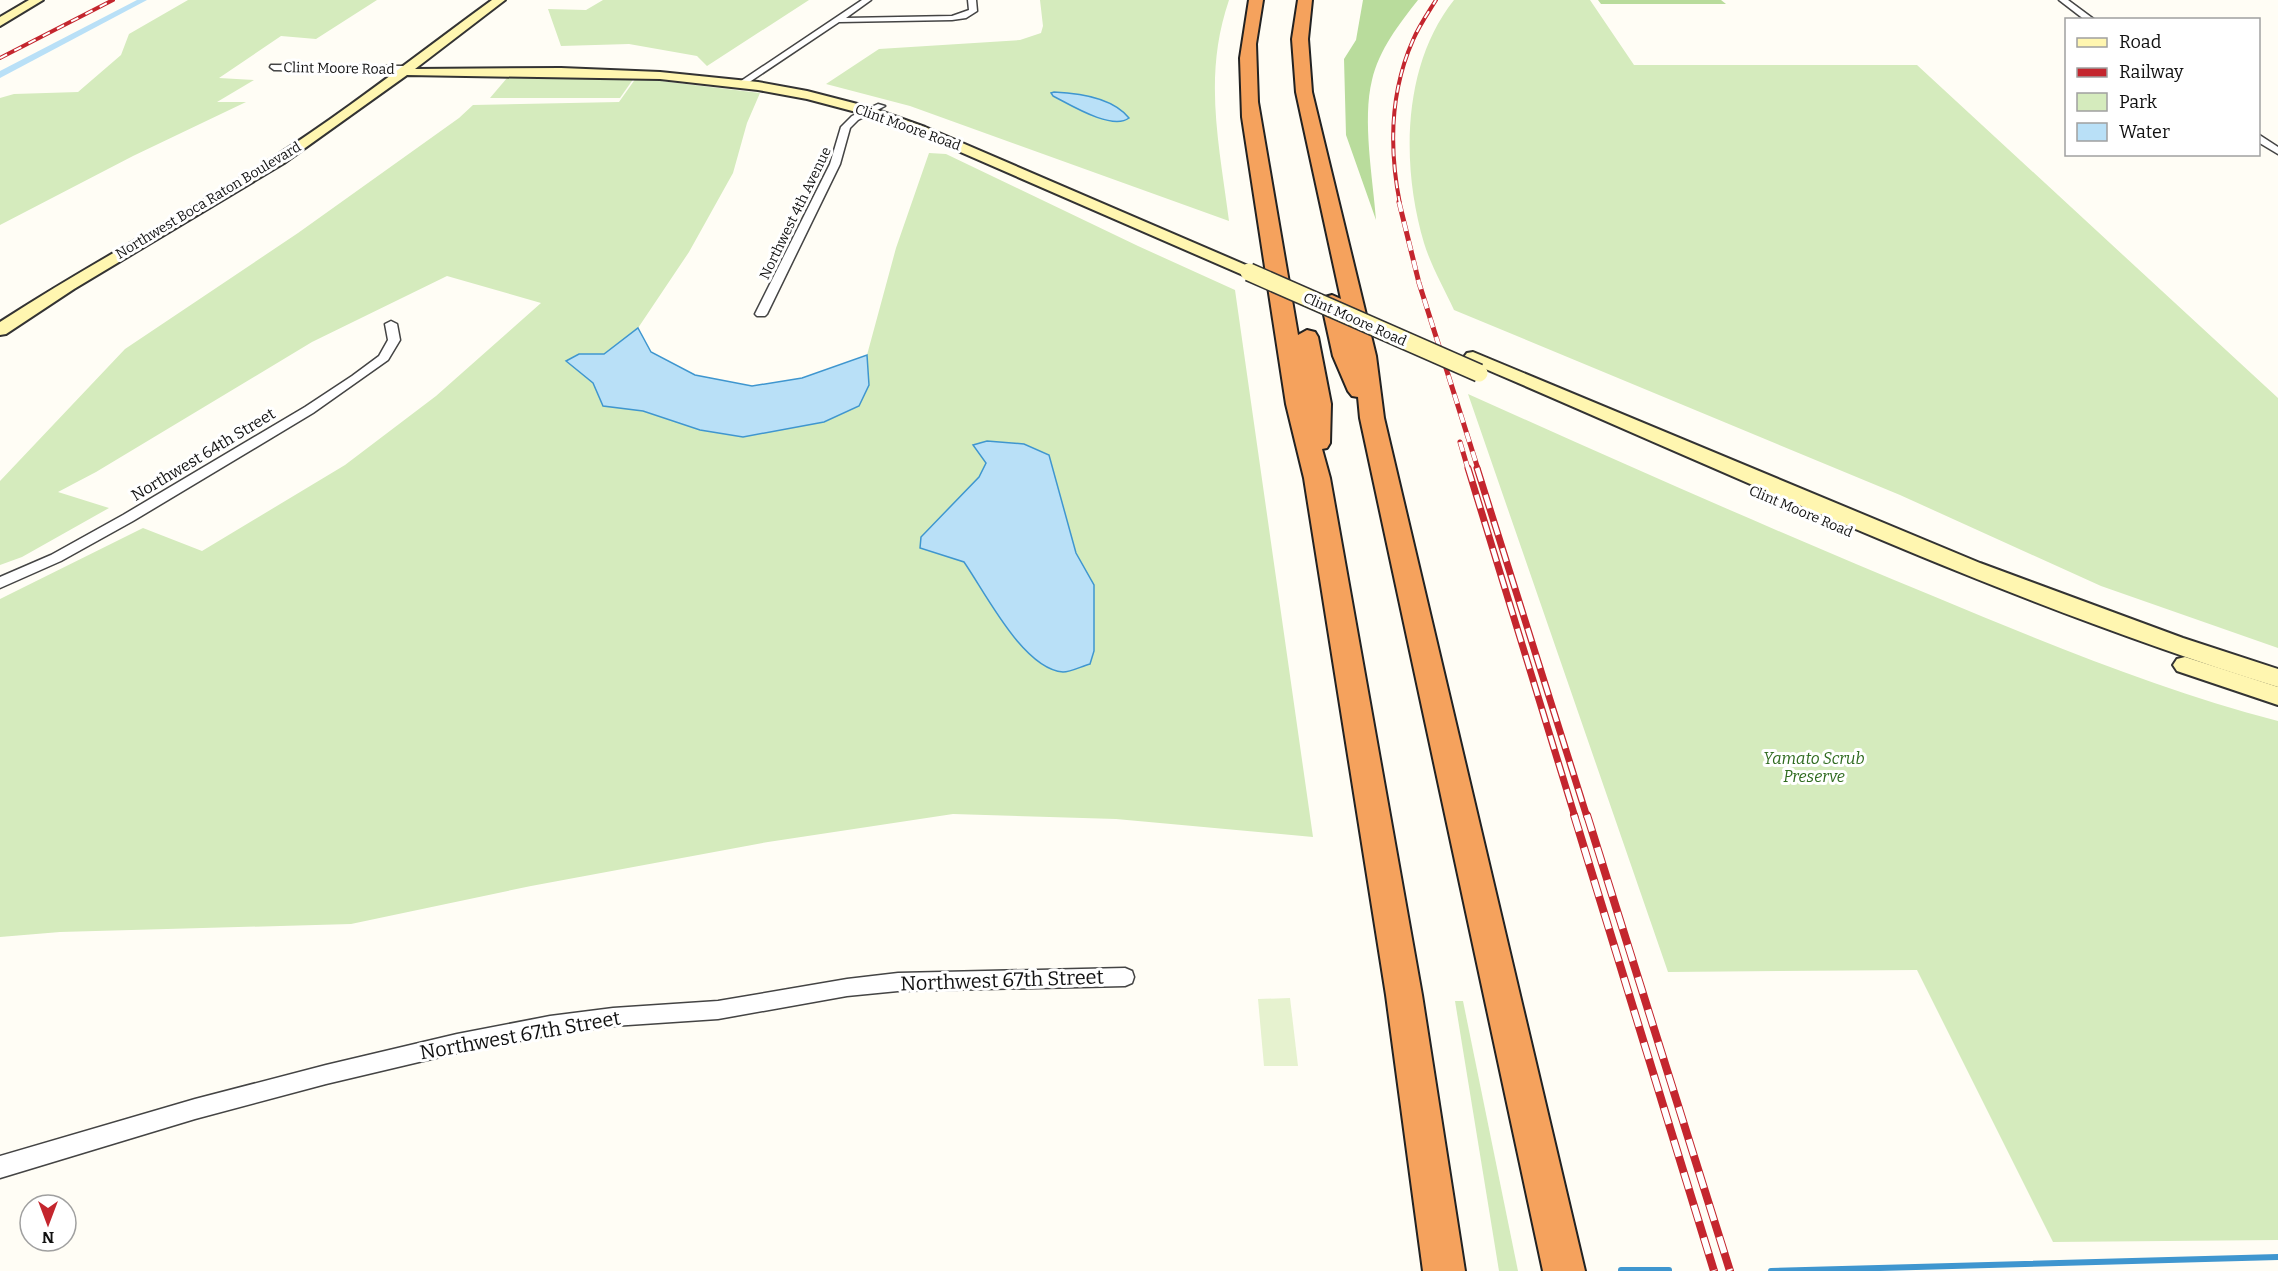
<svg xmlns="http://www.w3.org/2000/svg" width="2278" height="1271" viewBox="0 0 2278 1271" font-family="Bitter,serif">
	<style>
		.green { fill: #d5ebbd }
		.forest { fill: #b9dc9c }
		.pitch { fill: #e6f2cf }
		.water { fill: #b9e0f7; stroke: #3f96cf; stroke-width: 1.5 }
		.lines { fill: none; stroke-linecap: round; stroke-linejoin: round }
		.stream { stroke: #3f96cf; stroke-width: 6 }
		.canal { fill: #b9e0f7; fill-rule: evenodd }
		.street-casing { stroke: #444; stroke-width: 3 }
		.secondary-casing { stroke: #333; stroke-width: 4 }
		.highway-casing { stroke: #222; stroke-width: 4 }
		.street { fill: #fff; fill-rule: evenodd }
		.secondary { fill: #fff6b0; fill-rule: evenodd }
		.highway { fill: #f5a25d; fill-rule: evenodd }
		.rail-far3-casing { stroke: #c4262e; stroke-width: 4 }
		.rail-far2-casing { stroke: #c4262e; stroke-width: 5 }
		.rail-far1-casing { stroke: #c4262e; stroke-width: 7 }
		.rail-casing { stroke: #c4262e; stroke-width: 8 }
		.rail-far3 { stroke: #fff; stroke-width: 2; stroke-dasharray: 8; stroke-linecap: butt }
		.rail-far2 { stroke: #fff; stroke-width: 4; stroke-dasharray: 10; stroke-linecap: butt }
		.rail-far1 { stroke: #fff; stroke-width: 4.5; stroke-dasharray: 14; stroke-linecap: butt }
		.rail { stroke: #fff; stroke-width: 6; stroke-dasharray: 17; stroke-linecap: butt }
		.secondary-bridge-casing { stroke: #333; stroke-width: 20; stroke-linecap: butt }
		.secondary-bridge { stroke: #fff6b0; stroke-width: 17 }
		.labels { text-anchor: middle; stroke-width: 6; stroke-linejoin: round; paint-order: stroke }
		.far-street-label { font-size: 14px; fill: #111; stroke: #fff }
		.street-label { font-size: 16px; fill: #111; stroke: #fff }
		.park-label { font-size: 16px; font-style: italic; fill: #2f6b1f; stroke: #fff }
		.near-street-label { font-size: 20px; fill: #111; stroke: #fff }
	</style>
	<rect width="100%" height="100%" fill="#fffdf5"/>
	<g class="green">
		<path d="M188,0H377L316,39L281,36L219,78L254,80L217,102H246L133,156L0,225V98L14,94L78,92L121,55L129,34Z"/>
		<path d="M603,0H809L707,66L697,56L629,44L561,46L548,9L586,10Z"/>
		<path d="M1040,0H1229C1203,76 1219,143 1229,221L910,106L826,84L879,49L1020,40L1041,33L1043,26Z"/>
		<path d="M1454,0H1590L1634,65H1917L2278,398V648L2101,586L1900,495L1454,310C1444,288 1431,266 1424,243C1401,166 1402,65 1454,0Z"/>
		<path d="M507,78H634L620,98H490Z"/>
		<path d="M636,78L760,93L747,123L733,173L689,252L638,328L651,352L695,375L752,386L802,378L867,355L896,248L929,153L946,154L1138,246L1235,290L1313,837L1116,819L953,814L768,842L531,886L351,924L60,932L0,937V599L143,528L202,551L345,465L436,396L541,303L447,276L312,342L96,472L58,492L109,508L22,557L0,565V481L125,349L298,233L459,118L473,105L619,102Z"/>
		<path d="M1468,394C1622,463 1777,532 1933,596C2046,643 2159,690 2278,721V1240L2053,1242L1917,970L1668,972Z"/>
		<path d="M1455,1001H1463L1518,1271H1499Z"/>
	</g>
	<g class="forest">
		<path d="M1363,0H1418C1399,24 1379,50 1372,80C1362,120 1373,179 1376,220L1346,135L1344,59L1356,40Z"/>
		<path d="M1598,0H1721L1726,4H1601Z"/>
	</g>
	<path class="pitch" d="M1290,998L1298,1066H1264L1258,999Z"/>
	<g class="water">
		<path d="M1054,92C1079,93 1112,97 1129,118C1112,131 1069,104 1053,96L1051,93Z"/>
		<path d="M638,328L651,352L695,375L752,386L802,378L867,355L869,385L859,406L824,422L743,437L700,430L643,411L603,406L593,383L566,361L579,354H604Z"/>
		<path d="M987,441L1024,444L1049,455L1076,553L1094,585V651L1090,664C1082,666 1071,672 1063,672C1023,669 985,592 964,562L920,548L921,537L979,477L986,463L973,445Z"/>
	</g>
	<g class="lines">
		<g class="stream">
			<path d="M1621,1270H1669"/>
			<path d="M1771,1271L2278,1257"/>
		</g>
		<path class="canal" d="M137,0H147L0,78V71Z"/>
		<defs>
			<g id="street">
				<path d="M862,0H871L846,18L952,16L969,10L968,0H976L977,11L966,18L952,20L839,22L745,85L738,83Z"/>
				<path d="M2059,0H2068L2095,20H2085Z"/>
				<path d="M271,65L405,66L409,69L405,72L274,70L270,67Z"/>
				<path d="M878,104L885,106L858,120L850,128L840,164L767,314L765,316H757L755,314L830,164L841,127L852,116Z"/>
				<path d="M2258,134L2278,147V154L2258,142Z"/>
				<path d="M391,321L397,324L400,340L388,360L313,413L133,521L61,561L0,588V577L51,555L123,515L305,407L352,376L379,356L388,340L385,324Z"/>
				<path d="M1125,968L1132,971L1134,977L1132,983L1125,986L898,991L847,996L718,1019L613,1026L550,1035L457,1053L326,1084L195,1119L0,1178V1156L195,1099L326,1065L457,1034L550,1016L613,1008L718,1001L847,979L898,973Z"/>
			</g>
			<g id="secondary">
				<path d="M29,0H43L0,26V17Z"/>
				<path d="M492,0H505L415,69L561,68L660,72L758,82L807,91L869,107L925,127L1255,269L1257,272L1249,277L1243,275L942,144L860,113L807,99L758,90L660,79L407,75L284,163L74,289L6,334L0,335V322C89,264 184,215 274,157C349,109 419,53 492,0Z"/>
				<path d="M1473,352L1980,563L2183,638L2278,669V687C2000,601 1734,475 1467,361L1464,357L1467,353Z"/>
				<path d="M2185,657L2278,687V705L2177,671L2173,665L2177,659Z"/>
			</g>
			<g id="highway">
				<path d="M1249,0H1263L1256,44L1258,102L1298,335L1307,330L1315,332L1318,337L1331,404L1330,443L1327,448L1322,449L1330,478L1422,995L1465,1271H1423L1386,995L1304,478L1286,404L1242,117L1240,58Z"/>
				<path d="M1298,0H1312L1308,39L1312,92L1376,356L1384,418L1585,1271H1543L1360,418L1358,397L1352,396L1348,391L1333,356L1321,301L1325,297L1332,295L1341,299L1296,92L1292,39Z"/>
			</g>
		</defs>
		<use href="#street" class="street-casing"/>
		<use href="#secondary" class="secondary-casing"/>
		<use href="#highway" class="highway-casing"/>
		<use href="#street" class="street"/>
		<use href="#secondary" class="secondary"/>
		<use href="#highway" class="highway"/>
		<defs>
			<g id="rail-far3">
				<path d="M0,58L113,0"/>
				<path d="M1400,204C1389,149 1390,92 1413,40C1419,26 1428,13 1436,0"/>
			</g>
			<g id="rail-far2">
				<path d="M1399,202L1419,283L1478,469"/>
				<path d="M1460,442L1468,469"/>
			</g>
			<g id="rail-far1">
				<path d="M1468,468L1575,817"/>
				<path d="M1477,468L1587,817"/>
			</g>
			<g id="rail">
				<path d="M1574,815L1714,1271"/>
				<path d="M1587,815L1730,1271"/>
			</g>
		</defs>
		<use href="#rail-far3" class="rail-far3-casing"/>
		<use href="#rail-far2" class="rail-far2-casing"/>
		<use href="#rail-far1" class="rail-far1-casing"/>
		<use href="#rail" class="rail-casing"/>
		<use href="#rail-far3" class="rail-far3"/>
		<use href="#rail-far2" class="rail-far2"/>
		<use href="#rail-far1" class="rail-far1"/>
		<use href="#rail" class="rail"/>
		<defs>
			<path id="secondary-bridge" d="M1249,272L1479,373"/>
		</defs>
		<use href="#secondary-bridge" class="secondary-bridge-casing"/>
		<use href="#secondary-bridge" class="secondary-bridge"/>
	</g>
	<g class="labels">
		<g class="far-street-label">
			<text transform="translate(339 68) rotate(1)" y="5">Clint Moore Road</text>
			<text transform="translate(908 127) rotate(20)" y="5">Clint Moore Road</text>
			<text transform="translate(208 200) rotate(-31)" y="5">Northwest Boca Raton Boulevard</text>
			<text transform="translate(795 213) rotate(-64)" y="5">Northwest 4th Avenue</text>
			<text transform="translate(1355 319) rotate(24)" y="5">Clint Moore Road</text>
			<text transform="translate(1801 511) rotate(23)" y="5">Clint Moore Road</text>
		</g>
		<g class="street-label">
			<text transform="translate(203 454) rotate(-31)" y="6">Northwest 64th Street</text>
		</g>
		<g class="park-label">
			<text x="1814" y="764">Yamato Scrub<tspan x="1814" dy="18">Preserve</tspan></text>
		</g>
		<g class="near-street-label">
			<text transform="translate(1002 980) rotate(-2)" y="7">Northwest 67th Street</text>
			<text transform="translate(520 1035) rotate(-10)" y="7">Northwest 67th Street</text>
		</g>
	</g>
	<rect x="2065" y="18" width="195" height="138" fill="#ffffff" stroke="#a0a0a0" stroke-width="1.5"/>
	<rect x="2077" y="38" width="30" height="9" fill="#fff6b0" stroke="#a0a0a0" stroke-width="1.5"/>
	<text x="2119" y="48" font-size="18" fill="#111111">Road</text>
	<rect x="2077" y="68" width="30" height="9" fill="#c4262e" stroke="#a0a0a0" stroke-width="1.5"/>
	<text x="2119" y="78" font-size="18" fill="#111111">Railway</text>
	<rect x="2077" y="93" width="30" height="18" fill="#d5ebbd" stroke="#a0a0a0" stroke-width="1.5"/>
	<text x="2119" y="108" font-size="18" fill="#111111">Park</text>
	<rect x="2077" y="123" width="30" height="18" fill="#b9e0f7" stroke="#a0a0a0" stroke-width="1.5"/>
	<text x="2119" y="138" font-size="18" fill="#111111">Water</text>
	<g transform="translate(48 1223) rotate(180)"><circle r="28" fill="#ffffff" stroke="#a0a0a0" stroke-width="1.5"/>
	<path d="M0-4.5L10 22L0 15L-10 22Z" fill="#c4262e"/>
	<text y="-9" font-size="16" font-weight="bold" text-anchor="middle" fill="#111111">N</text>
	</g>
</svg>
